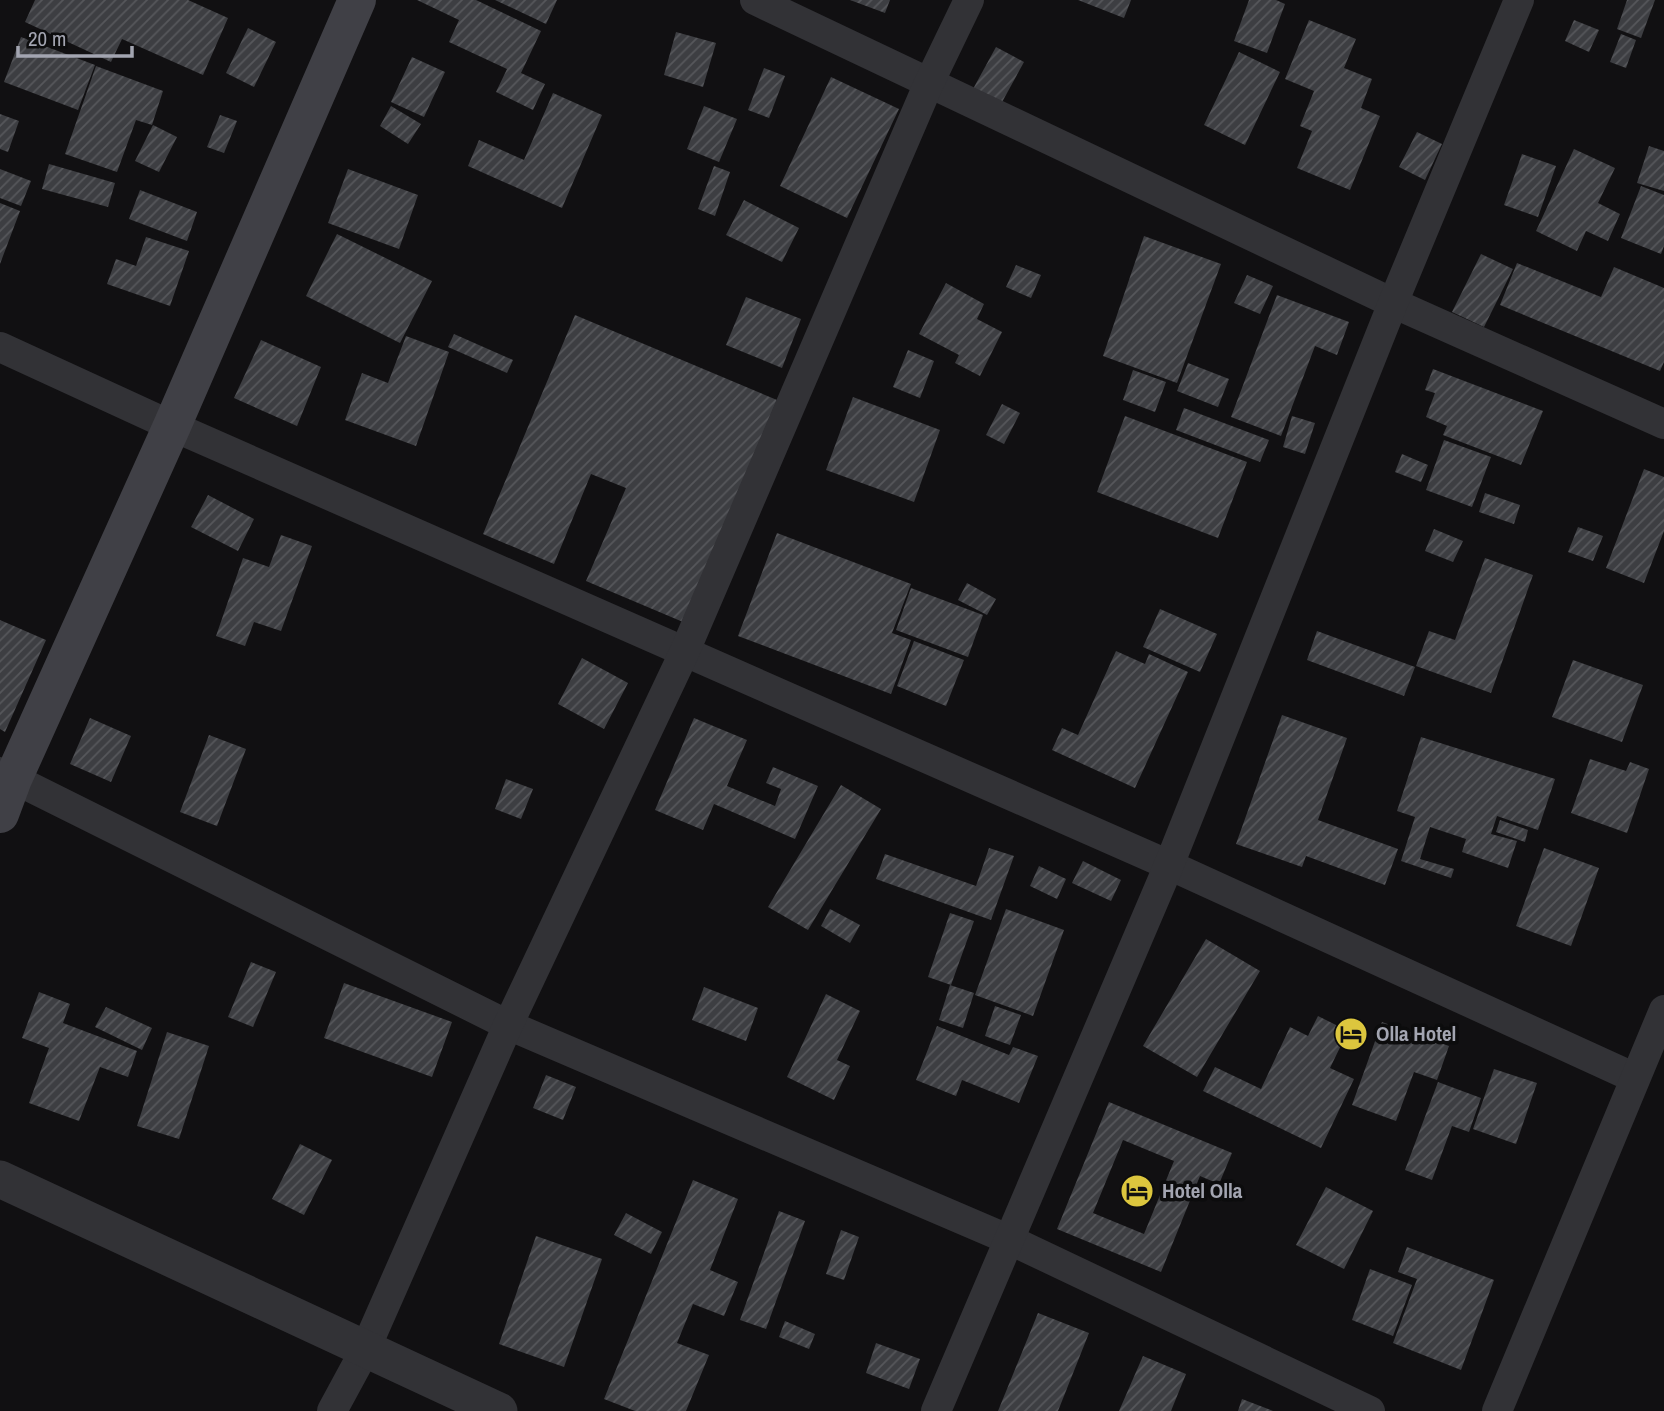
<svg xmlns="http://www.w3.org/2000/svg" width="1664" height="1411" viewBox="0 0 1664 1411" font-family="'Archivo Narrow',sans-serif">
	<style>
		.building { fill: url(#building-hatch); fill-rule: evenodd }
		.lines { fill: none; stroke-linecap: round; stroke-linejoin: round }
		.minor { stroke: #323236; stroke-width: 30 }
		.tertiary { stroke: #323236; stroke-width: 37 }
		.secondary { stroke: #404046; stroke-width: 38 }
		.labels { text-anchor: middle; stroke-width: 7; stroke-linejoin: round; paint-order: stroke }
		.poi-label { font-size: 21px; font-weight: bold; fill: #a3a5b1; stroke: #0c0c0d; text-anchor: start }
	</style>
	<defs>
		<pattern id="building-hatch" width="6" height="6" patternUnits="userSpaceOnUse" patternTransform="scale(1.75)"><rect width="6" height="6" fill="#3d3e42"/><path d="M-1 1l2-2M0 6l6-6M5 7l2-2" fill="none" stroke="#56575b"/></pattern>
	</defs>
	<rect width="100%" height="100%" fill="#111012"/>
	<g class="building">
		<path d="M35,0H188L228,18L203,75L122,39L111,62L25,22Z"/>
		<path d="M417,0H476L541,31L521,73L545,84L533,110L496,92L507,69L449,42L459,20Z"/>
		<path d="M495,0H557L546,24Z"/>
		<path d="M850,0H890L885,13Z"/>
		<path d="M1078,0H1131L1124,18Z"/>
		<path d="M1249,0H1276L1285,4L1267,53L1234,41Z"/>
		<path d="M1627,0H1655L1641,38L1617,29Z"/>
		<path d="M1309,20L1356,39L1344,68L1372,79L1361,108L1380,116L1350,190L1297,168L1312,131L1300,126L1314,91L1285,79Z"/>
		<path d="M1574,20L1599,30L1589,52L1565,41Z"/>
		<path d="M248,28L276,42L254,87L226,73Z"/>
		<path d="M676,32L716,43L703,87L664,75Z"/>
		<path d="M1621,34L1636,40L1626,68L1610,62Z"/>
		<path d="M21,37L95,65L78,110L4,82Z"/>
		<path d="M996,47L1024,62L1001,104L973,89Z"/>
		<path d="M1239,52L1280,72L1245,145L1204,125Z"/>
		<path d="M412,57L445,72L424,117L391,102Z"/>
		<path d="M96,66L163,91L152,125L136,120L117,172L65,154Z"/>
		<path d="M764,68L785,76L769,118L748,110Z"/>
		<path d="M831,77L899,109L847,218L780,186Z"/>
		<path d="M553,93L602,115L562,208L468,166L479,140L524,160Z"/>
		<path d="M391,106L421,124L408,144L380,126Z"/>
		<path d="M704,106L737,119L719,162L687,149Z"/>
		<path d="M0,114L19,121L8,152L0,149Z"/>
		<path d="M220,115L237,121L224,153L207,147Z"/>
		<path d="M153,125L177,137L159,172L135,161Z"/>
		<path d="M1417,132L1442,144L1425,180L1399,167Z"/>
		<path d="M1649,146L1664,151V191L1637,183Z"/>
		<path d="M1574,149L1615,168L1598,203L1620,214L1608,241L1586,231L1577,251L1536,231Z"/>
		<path d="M1522,154L1556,166L1538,217L1504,205Z"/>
		<path d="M49,164L115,183L108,207L42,189Z"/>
		<path d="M714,166L730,172L715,216L698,209Z"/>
		<path d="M0,169L31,181L21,206L0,198Z"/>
		<path d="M348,169L418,195L399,249L328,223Z"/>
		<path d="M1641,186L1664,195V246L1661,254L1621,238Z"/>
		<path d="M140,190L197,212L187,241L129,219Z"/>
		<path d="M744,200L799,228L782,262L726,235Z"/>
		<path d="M0,203L20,211L0,264Z"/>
		<path d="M337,234L432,281L400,343L306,296Z"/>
		<path d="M1144,236L1221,264L1177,383L1103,356Z"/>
		<path d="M146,237L189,251L170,306L107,284L116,259L136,266Z"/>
		<path d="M1481,254L1513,269L1484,327L1452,312Z"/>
		<path d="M1517,263L1601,297L1614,267L1664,288V362L1660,371L1500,305Z"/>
		<path d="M1016,265L1041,275L1031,298L1006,287Z"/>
		<path d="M1247,275L1273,286L1260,314L1234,303Z"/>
		<path d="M946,283L984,304L977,319L1002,332L980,376L955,363L959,355L919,334Z"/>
		<path d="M1277,295L1349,322L1337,355L1315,346L1281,436L1231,417Z"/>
		<path d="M746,297L801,319L782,368L726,345Z"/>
		<path d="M575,315L777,400L683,622L586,581L626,488L591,474L554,564L483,534Z"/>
		<path d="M454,334L513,360L507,373L448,347Z"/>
		<path d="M406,336L449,352L416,446L345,420L362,373L388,383Z"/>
		<path d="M261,340L321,367L297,426L234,398Z"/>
		<path d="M908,350L934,361L920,398L893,387Z"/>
		<path d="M1188,363L1229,379L1218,407L1177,391Z"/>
		<path d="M1433,369L1543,411L1521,465L1443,435L1447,426L1426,417L1435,393L1425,390Z"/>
		<path d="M1133,370L1166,382L1155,412L1123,400Z"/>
		<path d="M853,397L940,430L914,502L826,470Z"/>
		<path d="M1002,404L1020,413L1004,444L986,435Z"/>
		<path d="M1184,408L1269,440L1260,462L1176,430Z"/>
		<path d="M1125,416L1247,462L1218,538L1097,492Z"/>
		<path d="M1292,416L1315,423L1305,454L1283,447Z"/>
		<path d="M1444,440L1491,457L1472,507L1426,490Z"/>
		<path d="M1402,454L1428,465L1421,482L1395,472Z"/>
		<path d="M1644,469L1664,477V531L1644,583L1606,568Z"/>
		<path d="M1485,493L1520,505L1514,524L1479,512Z"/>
		<path d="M208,495L254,519L238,551L191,527Z"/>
		<path d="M1578,527L1603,536L1593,561L1568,552Z"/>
		<path d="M1434,529L1463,541L1453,562L1425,551Z"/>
		<path d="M777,533L911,584L892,633L911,640L891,694L738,636Z"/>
		<path d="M281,535L312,546L281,631L254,622L245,646L216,636L243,558L269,567Z"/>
		<path d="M1485,558L1533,575L1491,693L1416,666L1429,631L1455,640Z"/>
		<path d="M967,583L996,599L987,615L958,600Z"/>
		<path d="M911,588L983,615L968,657L896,630Z"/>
		<path d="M1160,609L1217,634L1200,672L1143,647Z"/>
		<path d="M0,620L46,640L5,732L0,729Z"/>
		<path d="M1317,631L1415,667L1404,696L1307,660Z"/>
		<path d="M914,641L964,660L946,706L897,686Z"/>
		<path d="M1116,651L1145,664L1149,654L1188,672L1135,788L1052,750L1062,728L1078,735Z"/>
		<path d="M582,658L628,683L604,729L558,704Z"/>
		<path d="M1573,660L1643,685L1622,742L1552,717Z"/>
		<path d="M1282,715L1347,738L1318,820L1398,849L1385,885L1306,856L1302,867L1236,844Z"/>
		<path d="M90,718L131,736L111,782L70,764Z"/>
		<path d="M694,718L747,740L727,786L775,806L781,789L766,783L773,767L818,786L795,839L714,804L703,830L655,810Z"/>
		<path d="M209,735L246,749L217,826L180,812Z"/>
		<path d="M1421,737L1555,779L1538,830L1497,816L1491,834L1517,841L1508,868L1462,852L1466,839L1430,827L1420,859L1454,869L1451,878L1401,861L1415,817L1397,811Z"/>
		<path d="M1590,759L1626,771L1630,762L1649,769L1627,833L1571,813Z"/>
		<path d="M506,779L533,789L521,819L495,809Z"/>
		<path d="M841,785L881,809L808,930L768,907Z"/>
		<path d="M1500,820L1528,830L1525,842L1496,832Z"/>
		<path d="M989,848L1014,856L991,920L876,879L885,854L976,886Z"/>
		<path d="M1544,848L1599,868L1571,946L1516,926Z"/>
		<path d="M1083,861L1121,880L1111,901L1072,883Z"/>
		<path d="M1039,866L1066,879L1057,899L1030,886Z"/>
		<path d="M830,909L860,925L850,943L821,926Z"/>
		<path d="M1006,909L1064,930L1033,1016L975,995Z"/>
		<path d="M950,913L974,921L951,985L928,977Z"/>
		<path d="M1206,939L1260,971L1197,1077L1143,1046Z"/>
		<path d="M251,962L276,972L253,1027L228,1017Z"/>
		<path d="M344,983L452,1022L432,1077L324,1038Z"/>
		<path d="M950,985L974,993L963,1028L939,1020Z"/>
		<path d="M704,987L758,1008L746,1041L692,1020Z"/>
		<path d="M39,992L70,1004L63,1023L137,1051L128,1077L100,1067L79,1121L29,1103L49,1048L22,1038Z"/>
		<path d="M826,994L860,1011L837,1060L850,1066L834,1100L787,1077Z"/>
		<path d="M995,1006L1021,1015L1010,1045L985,1036Z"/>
		<path d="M106,1007L152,1028L142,1050L95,1027Z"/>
		<path d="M1318,1016L1348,1031L1330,1068L1354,1079L1321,1148L1203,1091L1215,1067L1261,1089L1290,1027L1308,1036Z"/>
		<path d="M1382,1022L1449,1046L1437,1080L1414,1072L1396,1121L1352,1105Z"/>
		<path d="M937,1026L1009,1055L1013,1047L1038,1056L1019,1103L962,1080L956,1096L916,1080Z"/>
		<path d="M167,1032L209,1046L179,1139L137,1126Z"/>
		<path d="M1494,1069L1537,1083L1516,1144L1473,1129Z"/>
		<path d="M546,1075L576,1087L563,1120L533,1108Z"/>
		<path d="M1438,1082L1481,1098L1469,1132L1452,1126L1432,1180L1405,1170Z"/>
		<path d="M1109,1102L1232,1153L1219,1184L1200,1176L1161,1272L1057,1229ZM1123,1140L1174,1161L1144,1234L1093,1213Z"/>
		<path d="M300,1144L332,1160L304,1215L272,1199Z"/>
		<path d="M693,1180L738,1199L710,1270L738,1282L724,1316L693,1304L677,1343L709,1355L686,1411H635L604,1399Z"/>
		<path d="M1326,1187L1373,1211L1344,1269L1296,1245Z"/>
		<path d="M779,1211L805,1221L766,1329L740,1320Z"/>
		<path d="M626,1213L662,1232L651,1254L614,1235Z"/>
		<path d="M841,1230L859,1237L844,1280L826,1274Z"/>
		<path d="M536,1236L602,1259L564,1367L499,1344Z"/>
		<path d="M1407,1247L1494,1280L1461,1370L1393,1343L1417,1279L1398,1272Z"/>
		<path d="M1370,1269L1412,1285L1393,1336L1352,1320Z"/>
		<path d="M1038,1313L1089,1333L1058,1411H998Z"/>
		<path d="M785,1321L815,1334L809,1349L779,1337Z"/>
		<path d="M876,1343L920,1359L909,1389L866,1373Z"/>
		<path d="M1143,1356L1186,1374L1171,1411H1119Z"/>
		<path d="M1242,1399L1273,1411H1238Z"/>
	</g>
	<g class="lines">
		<g class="minor">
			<path d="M755,0L1393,303L1664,424"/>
			<path d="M0,347L172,426L1169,865L1635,1078"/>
			<path d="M0,772L508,1025L1010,1240L1370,1411"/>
			<path d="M332,1411L365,1350L508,1025L684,653L929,83L969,0"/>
			<path d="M936,1411L1169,865L1393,303L1519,0"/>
			<path d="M1497,1411L1664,1010"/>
		</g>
		<path class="tertiary" d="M0,1179L499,1411"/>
		<path class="secondary" d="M0,814L13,779L172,426L357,0"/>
	</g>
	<defs>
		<symbol id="hotel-disc" viewBox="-11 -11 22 22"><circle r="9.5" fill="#dcc63e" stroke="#0c0c0d"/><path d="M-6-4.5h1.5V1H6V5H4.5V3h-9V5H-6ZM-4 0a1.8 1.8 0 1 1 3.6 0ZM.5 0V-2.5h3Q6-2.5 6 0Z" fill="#111"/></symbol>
	</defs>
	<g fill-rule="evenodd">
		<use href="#hotel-disc" x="1332" y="1015" width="38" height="38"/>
		<use href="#hotel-disc" x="1118" y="1172" width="38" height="38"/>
	</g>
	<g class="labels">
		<g class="poi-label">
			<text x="1376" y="1041">Olla Hotel</text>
			<text x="1162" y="1198">Hotel Olla</text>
		</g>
	</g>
	<path d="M18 46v10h114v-10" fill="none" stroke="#a3a5b1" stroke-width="3.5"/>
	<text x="28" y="46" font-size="21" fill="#a3a5b1" stroke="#0c0c0d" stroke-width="5" paint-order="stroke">20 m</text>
</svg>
